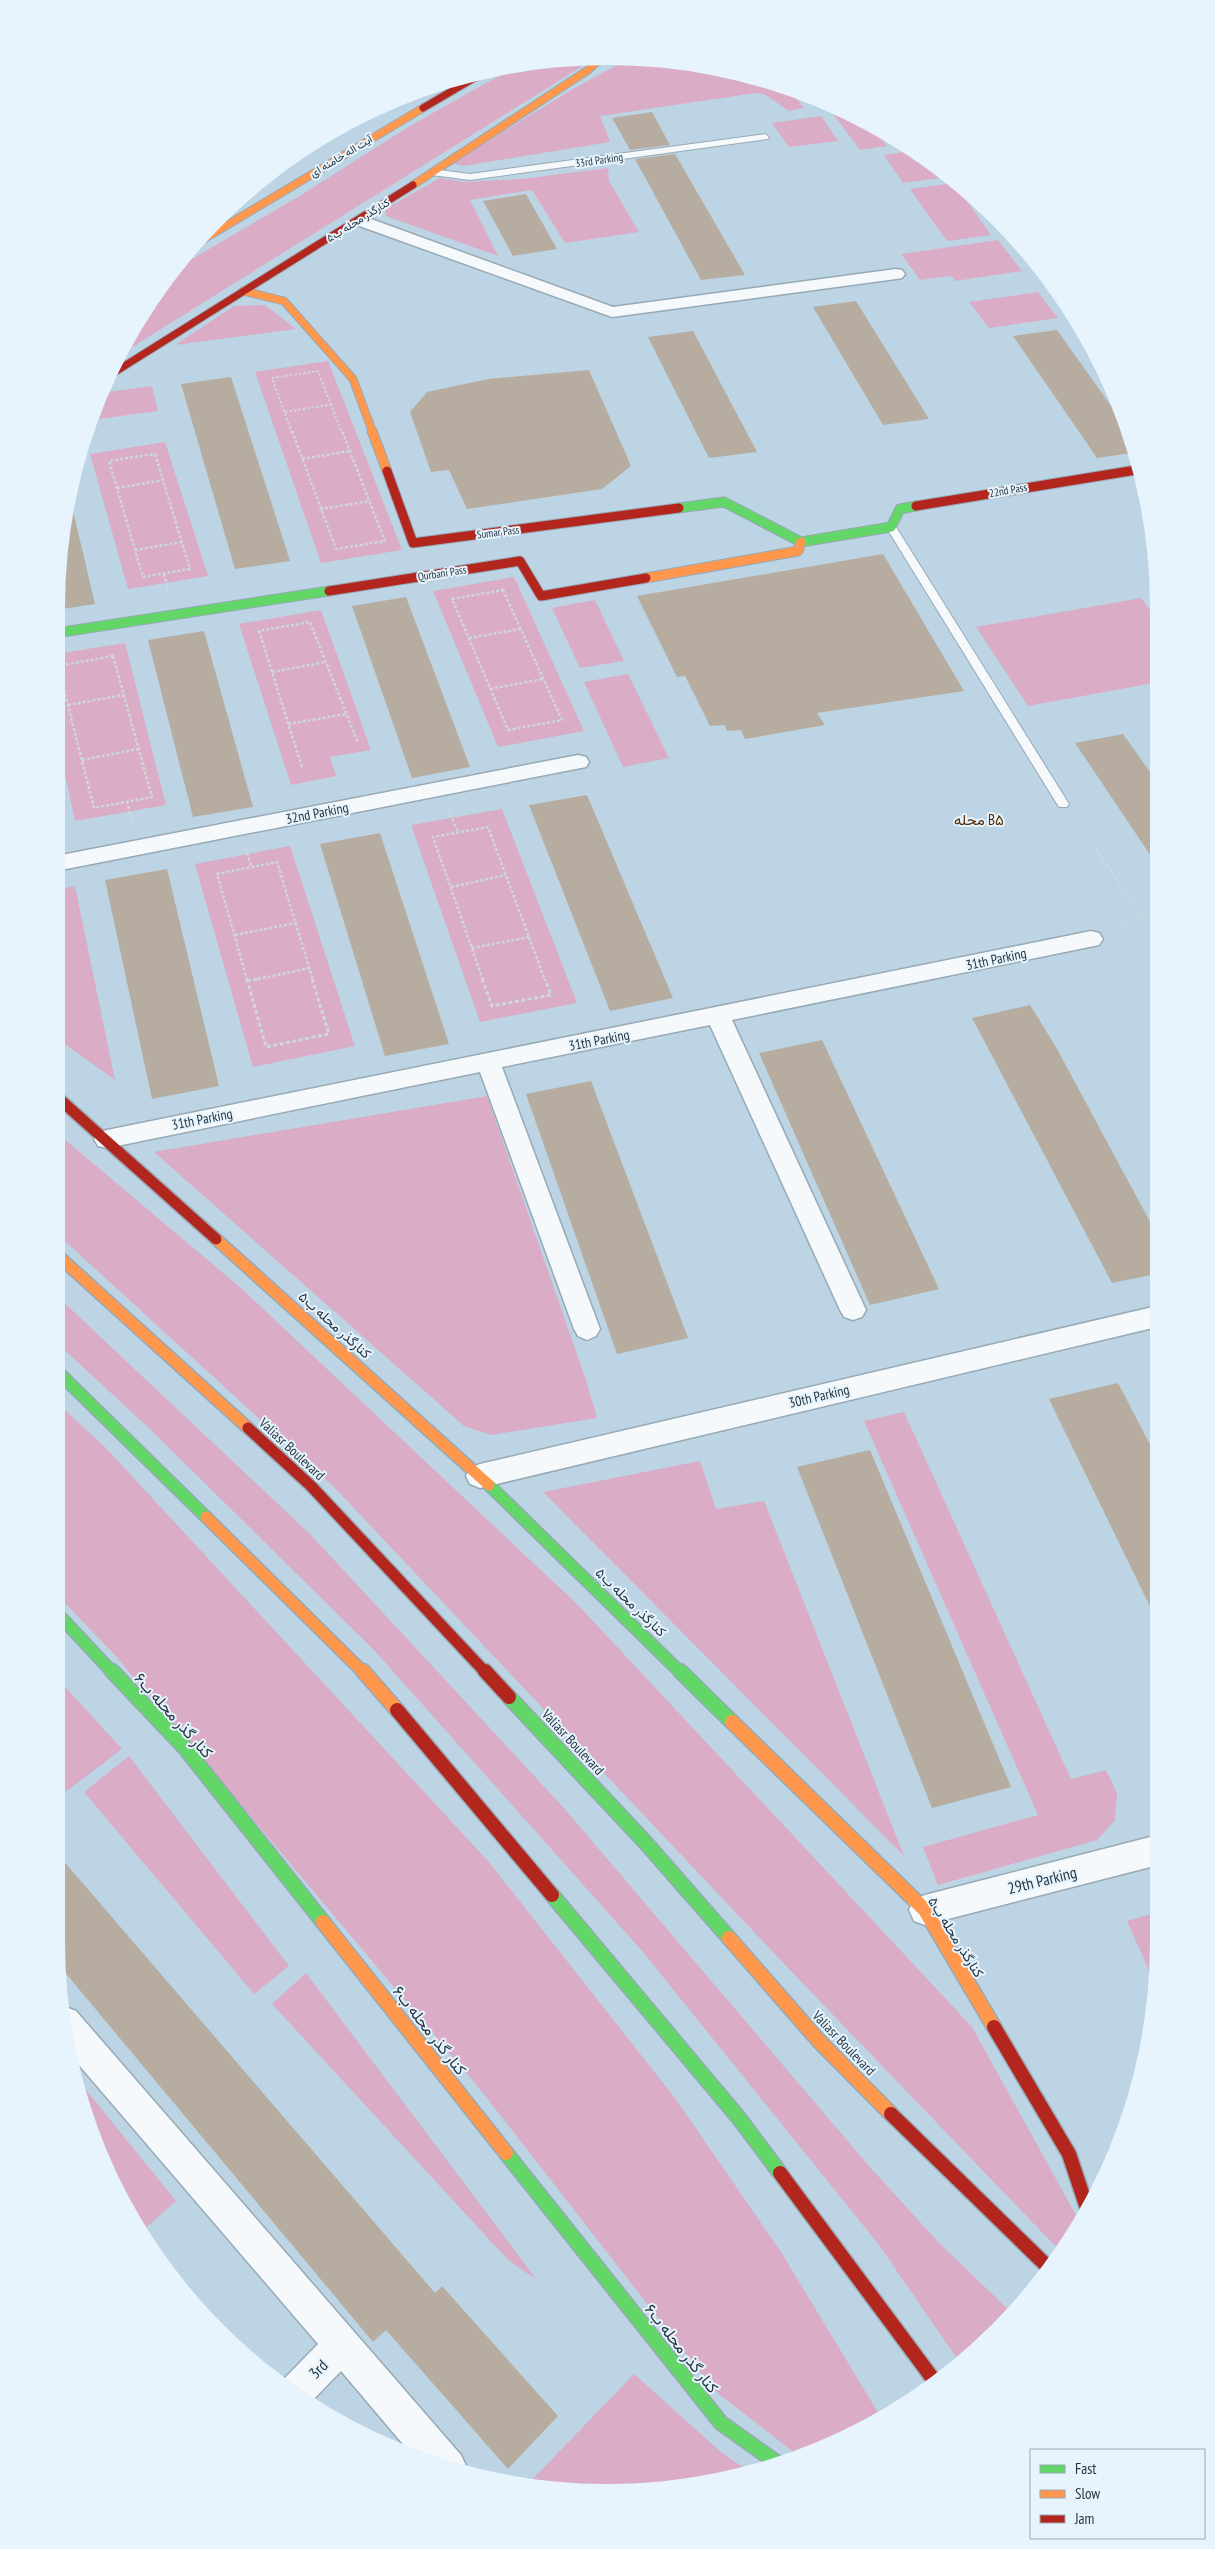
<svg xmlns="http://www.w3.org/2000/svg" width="1215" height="2549" viewBox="0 0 1215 2549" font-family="'PT Sans Narrow',Vazirmatn,sans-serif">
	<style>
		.green { fill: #daacc6 }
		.building { fill: #b6ada0 }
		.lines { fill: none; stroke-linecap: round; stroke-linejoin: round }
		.lane-casing { stroke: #96a9b5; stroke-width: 2 }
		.street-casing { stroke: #96a9b5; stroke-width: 3 }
		.fast-far2-casing { stroke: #96a9b5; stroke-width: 11 }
		.fast-far1-casing { stroke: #96a9b5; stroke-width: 14 }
		.fast-casing { stroke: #96a9b5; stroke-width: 17 }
		.slow-far3-casing { stroke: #96a9b5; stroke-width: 9 }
		.slow-far2-casing { stroke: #96a9b5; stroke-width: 11 }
		.slow-far1-casing { stroke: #96a9b5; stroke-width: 14 }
		.slow-casing { stroke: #96a9b5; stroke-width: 17 }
		.jam-far3-casing { stroke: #96a9b5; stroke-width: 9 }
		.jam-far2-casing { stroke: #96a9b5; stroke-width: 11 }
		.jam-far1-casing { stroke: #96a9b5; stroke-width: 14 }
		.jam-casing { stroke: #96a9b5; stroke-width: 17 }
		.path-far2 { stroke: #cfd7dc; stroke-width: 2; stroke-dasharray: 2.5 2; stroke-linecap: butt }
		.path-far1 { stroke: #cfd7dc; stroke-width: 2.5; stroke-dasharray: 3 2; stroke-linecap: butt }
		.path { stroke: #cfd7dc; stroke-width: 3; stroke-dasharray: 4 2.5; stroke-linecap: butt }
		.lane { fill: #f5f9fb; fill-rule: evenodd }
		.street { fill: #f5f9fb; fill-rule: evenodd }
		.fast-far2 { stroke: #63d668; stroke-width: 9 }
		.fast-far1 { stroke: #63d668; stroke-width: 11 }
		.fast { stroke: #63d668; stroke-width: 14 }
		.slow-far3 { stroke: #ff974d; stroke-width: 7 }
		.slow-far2 { stroke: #ff974d; stroke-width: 9 }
		.slow-far1 { stroke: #ff974d; stroke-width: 11 }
		.slow { stroke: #ff974d; stroke-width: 14 }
		.jam-far3 { stroke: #b3261e; stroke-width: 7 }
		.jam-far2 { stroke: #b3261e; stroke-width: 9 }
		.jam-far1 { stroke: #b3261e; stroke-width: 11 }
		.jam { stroke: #b3261e; stroke-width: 14 }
		.labels { text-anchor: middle; stroke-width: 4; stroke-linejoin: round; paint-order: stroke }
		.far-street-label { font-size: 11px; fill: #253642; stroke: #e7f4fd }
		.street-label { font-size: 14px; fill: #253642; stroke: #e7f4fd }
		.neighbourhood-label { font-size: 15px; fill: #552b00; stroke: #e7f4fd }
		.near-street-label { font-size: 16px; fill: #253642; stroke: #e7f4fd }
	</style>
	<rect width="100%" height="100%" fill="#bdd4e5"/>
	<g class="green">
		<path d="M587,58L581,67L121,354L149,301L175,269L298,197L410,126L504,73L522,65Z"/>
		<path d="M630,58L715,67L789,89L804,108L789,111L764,94L756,93L600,116L610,142L463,166L452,163L573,89Z"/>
		<path d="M845,114L876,131L887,146L860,150L834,115Z"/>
		<path d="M821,116L838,141L789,147L772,123Z"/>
		<path d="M911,151L943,170L948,177L903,183L884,155Z"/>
		<path d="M608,168L609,181L639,232L565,243L532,190L470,200L498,256L386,216L385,209L440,178L464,182L521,179Z"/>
		<path d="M954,183L991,235L947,241L910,189Z"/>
		<path d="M998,240L1022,271L955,281L951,276L920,280L901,254Z"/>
		<path d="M1038,292L1058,318L989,328L969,302Z"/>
		<path d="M265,305L296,329L175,345L234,306Z"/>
		<path d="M328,361L402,550L321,563L255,372Z"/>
		<path d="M152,386L158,411L91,420L100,393Z"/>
		<path d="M165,442L208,576L128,589L90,454Z"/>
		<path d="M514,577L584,731L498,747L433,591Z"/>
		<path d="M1141,598L1154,616V683L1028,706L976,627Z"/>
		<path d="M595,600L624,661L580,668L552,608Z"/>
		<path d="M321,610L371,750L330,757L336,776L291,785L239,624Z"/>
		<path d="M125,643L166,805L75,821L56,733V654Z"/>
		<path d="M628,674L669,758L623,767L584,682Z"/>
		<path d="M502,809L577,1003L480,1022L411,825Z"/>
		<path d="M290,846L355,1046L253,1067L195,864Z"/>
		<path d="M75,886L115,1080L56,1038V890Z"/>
		<path d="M487,1096L586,1380L597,1418L491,1435L464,1426L154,1152Z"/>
		<path d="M56,1132L242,1289L578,1605L972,2027L1077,2217L1079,2223L1062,2253L789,1969L334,1487L56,1233Z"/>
		<path d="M56,1295L310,1534L563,1807L869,2166L939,2243L1013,2314L960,2363L879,2245L643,1952L374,1650L154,1433L56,1342Z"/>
		<path d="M56,1402L105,1447L488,1861L675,2098L781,2252L882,2419L800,2457L715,2391L483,2093L115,1655L56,1594Z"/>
		<path d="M904,1412L1071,1779L1106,1770L1117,1793L1115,1820L1097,1840L938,1885L923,1847L1038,1815L864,1421Z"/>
		<path d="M700,1461L716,1509L764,1501L904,1856L543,1492Z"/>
		<path d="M56,1677L122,1749L56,1799Z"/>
		<path d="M129,1756L289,1966L254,1994L84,1792Z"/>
		<path d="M1159,1912L1155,1984L1127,1921Z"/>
		<path d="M306,1973L537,2280L508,2260L272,2004Z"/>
		<path d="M74,2075L176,2201L141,2232C111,2191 87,2125 74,2075Z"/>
		<path d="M634,2374L721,2452L750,2472L680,2488L607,2493L527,2485Z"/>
	</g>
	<g class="building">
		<path d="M652,112L670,145L630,150L612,118Z"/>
		<path d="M675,154L745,275L701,280L635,159Z"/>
		<path d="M526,194L557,249L513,256L483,201Z"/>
		<path d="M856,301L929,419L883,425L813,307Z"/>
		<path d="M1057,330L1124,424L1132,453L1097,458L1013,336Z"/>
		<path d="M693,331L757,452L709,458L648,337Z"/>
		<path d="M589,370L631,466L602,489L467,509L449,470L431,472L410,412L427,392L488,379Z"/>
		<path d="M231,377L290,561L235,569L181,384Z"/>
		<path d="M71,502L95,604L56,610L67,503Z"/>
		<path d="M883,554L964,691L817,713L825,725L745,739L741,730L727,731L725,725L710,726L685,676L677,677L637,596Z"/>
		<path d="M406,597L470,767L412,778L352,606Z"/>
		<path d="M204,631L253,807L193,817L148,640Z"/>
		<path d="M1123,734L1155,779V862L1075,743Z"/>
		<path d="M587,795L673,998L610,1011L529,805Z"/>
		<path d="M380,833L449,1044L385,1056L320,844Z"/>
		<path d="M167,869L219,1086L152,1099L105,880Z"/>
		<path d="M1030,1005L1056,1047L1156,1233V1274L1112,1283L972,1018Z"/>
		<path d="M822,1040L939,1289L870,1305L759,1053Z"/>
		<path d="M591,1081L688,1338L617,1354L526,1094Z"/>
		<path d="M1118,1383L1157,1458L1158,1623L1049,1399Z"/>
		<path d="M870,1450L1011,1787L932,1808L797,1467Z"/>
		<path d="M56,1852L435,2293L442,2286L558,2416L508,2469L386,2330L373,2342L58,1964Z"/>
	</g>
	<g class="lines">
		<defs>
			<g id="lane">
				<path d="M765,134L769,137L768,139L470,180L432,175L428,172L432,169L470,174Z"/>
				<path d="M891,524L896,527L1069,804L1067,807H1059L1057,804L886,527Z"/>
			</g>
			<g id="street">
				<path d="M360,215L613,307L896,269L902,270L905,274L902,278L896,279L612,317L354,224L352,220Z"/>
				<path d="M578,755L586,757L589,762L586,767L56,871V856Z"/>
				<path d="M1091,931L1099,933L1103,939L1099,945L732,1020L866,1310L862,1317L853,1320L844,1317L840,1310L710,1025L502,1067L600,1329L596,1336L587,1340L578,1336L574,1329L480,1072L107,1148L98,1146L94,1139L98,1132L107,1130Z"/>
				<path d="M1157,1306V1327L480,1488L470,1484L466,1476L470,1468L480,1464Z"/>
				<path d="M1158,1835V1865L925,1925L914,1921L909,1910L914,1899L925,1895Z"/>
				<path d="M63,2006L76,2011L461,2455L467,2468L465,2473L430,2463L413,2456L341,2371L310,2403L281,2382L318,2344L67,2051Z"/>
			</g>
			<g id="fast-far2">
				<path d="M679,508L724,502L801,542L891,527L900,509L916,506"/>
				<path d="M56,633L329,591"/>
			</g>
			<g id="fast-far1">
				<path d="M56,1370L206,1517"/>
				<path d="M489,1485L681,1673"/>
				<path d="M56,1612L113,1673"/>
			</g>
			<g id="fast">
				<path d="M112,1671L185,1748L323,1922"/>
				<path d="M680,1671L732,1722"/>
				<path d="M509,1697L645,1842L729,1938"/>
				<path d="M552,1895L738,2117L780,2173"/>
				<path d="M506,2153L721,2423L780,2465"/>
			</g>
			<g id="slow-far3">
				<path d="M413,185L588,70L602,57"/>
				<path d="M197,243L423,108"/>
				<path d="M243,291L284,301L353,379L373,433"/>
			</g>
			<g id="slow-far2">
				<path d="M372,431L387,471"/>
				<path d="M646,578L798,551L801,542"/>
			</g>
			<g id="slow-far1">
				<path d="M216,1239L489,1485"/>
				<path d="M56,1254L248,1428"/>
				<path d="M206,1517L364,1673"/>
			</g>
			<g id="slow">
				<path d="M363,1671L397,1710"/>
				<path d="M732,1722L925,1910L994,2027"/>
				<path d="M323,1922L506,2153"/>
				<path d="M729,1938L818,2040L891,2114"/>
			</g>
			<g id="jam-far3">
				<path d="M423,108L486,71"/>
				<path d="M110,375L413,185"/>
			</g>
			<g id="jam-far2">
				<path d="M387,471L413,543L679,508"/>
				<path d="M916,506L1136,470"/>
				<path d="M329,591L520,561L541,596L646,578"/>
			</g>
			<g id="jam-far1">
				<path d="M56,1096L216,1239"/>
				<path d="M248,1428L311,1486L486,1673"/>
			</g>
			<g id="jam">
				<path d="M485,1671L509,1697"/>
				<path d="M397,1710L552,1895"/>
				<path d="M994,2027L1069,2154L1087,2208"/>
				<path d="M891,2114L1050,2269"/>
				<path d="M780,2173L936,2383"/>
			</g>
		</defs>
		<use href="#lane" class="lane-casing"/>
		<use href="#street" class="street-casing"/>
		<use href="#fast-far2" class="fast-far2-casing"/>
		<use href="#fast-far1" class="fast-far1-casing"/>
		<use href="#fast" class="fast-casing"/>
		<use href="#slow-far3" class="slow-far3-casing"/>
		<use href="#slow-far2" class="slow-far2-casing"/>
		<use href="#slow-far1" class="slow-far1-casing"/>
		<use href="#slow" class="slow-casing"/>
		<use href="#jam-far3" class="jam-far3-casing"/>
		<use href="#jam-far2" class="jam-far2-casing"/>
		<use href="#jam-far1" class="jam-far1-casing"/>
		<use href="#jam" class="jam-casing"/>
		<g class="path-far2">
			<path d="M285,412L334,404"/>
			<path d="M292,433L272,378L318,371L342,433"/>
		</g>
		<g class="path-far1">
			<path d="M292,431L336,549L385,541L342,431"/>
			<path d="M155,454L190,569L143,577L109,461Z"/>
			<path d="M302,459L350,451"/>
			<path d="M117,488L163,480"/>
			<path d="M320,509L370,501"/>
			<path d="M135,550L182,542"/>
			<path d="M164,574L169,592"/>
			<path d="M503,590L562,720L508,730L452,599Z"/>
			<path d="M469,638L521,629"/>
			<path d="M113,656L152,797L94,808L58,666Z"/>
			<path d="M272,672L326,662"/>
			<path d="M490,689L543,679"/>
			<path d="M68,705L123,695"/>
			<path d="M288,724L346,714"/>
			<path d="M82,760L138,749"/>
			<path d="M302,767L259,631L310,622L358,743"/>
			<path d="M127,801L133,825"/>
			<path d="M448,810L458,832"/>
			<path d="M1093,844L1141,916L1115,928"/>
			<path d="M246,848L251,867"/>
			<path d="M451,887L506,875"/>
			<path d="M235,935L296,923"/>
			<path d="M472,948L529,937"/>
			<path d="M247,980L217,874L277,862L313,980"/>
			<path d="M253,980L310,968"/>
			<path d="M483,980L433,837L488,827L545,980"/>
		</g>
		<g class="path">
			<path d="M247,979L266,1047L329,1034L312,979"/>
			<path d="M482,979L492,1006L551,995L545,979"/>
			<path d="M247,981L259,979"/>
		</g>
		<use href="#lane" class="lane"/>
		<use href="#street" class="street"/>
		<use href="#fast-far2" class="fast-far2"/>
		<use href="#fast-far1" class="fast-far1"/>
		<use href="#fast" class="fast"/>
		<use href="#slow-far3" class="slow-far3"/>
		<use href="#slow-far2" class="slow-far2"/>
		<use href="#slow-far1" class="slow-far1"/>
		<use href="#slow" class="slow"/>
		<use href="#jam-far3" class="jam-far3"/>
		<use href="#jam-far2" class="jam-far2"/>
		<use href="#jam-far1" class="jam-far1"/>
		<use href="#jam" class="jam"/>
	</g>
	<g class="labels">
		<g class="far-street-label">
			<text transform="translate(341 156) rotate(-31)" y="4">آیت اله خامنه ای</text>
			<text transform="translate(599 160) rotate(-8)" y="4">33rd Parking</text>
			<text transform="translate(358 220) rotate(-32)" y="4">کنارگذر محله ب۵</text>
			<text transform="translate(1008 490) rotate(-10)" y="4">22nd Pass</text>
			<text transform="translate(498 532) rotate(-7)" y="4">Sumar Pass</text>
			<text transform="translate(442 573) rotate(-9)" y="4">Qurbani Pass</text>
		</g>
		<g class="street-label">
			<text transform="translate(317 813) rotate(-11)" y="5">32nd Parking</text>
			<text transform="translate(996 959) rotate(-12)" y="5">31th Parking</text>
			<text transform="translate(599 1040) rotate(-11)" y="5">31th Parking</text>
			<text transform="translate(202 1119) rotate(-11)" y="5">31th Parking</text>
			<text transform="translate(335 1325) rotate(42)" y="5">کنارگذر محله ب۵</text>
			<text transform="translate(819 1396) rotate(-13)" y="5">30th Parking</text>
			<text transform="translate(292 1449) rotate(43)" y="5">Valiasr Boulevard</text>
			<text transform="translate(631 1602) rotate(44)" y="5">کنارگذر محله ب۵</text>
			<text transform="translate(573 1742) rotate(47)" y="5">Valiasr Boulevard</text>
			<text transform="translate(956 1937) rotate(58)" y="5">کنارگذر محله ب۵</text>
			<text transform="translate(844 2043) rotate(46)" y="5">Valiasr Boulevard</text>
		</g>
		<g class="neighbourhood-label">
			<text x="979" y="825">محله B۵</text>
		</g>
		<g class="near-street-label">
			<text transform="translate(174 1715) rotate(48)" y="6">کنار گذر محله ب۶</text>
			<text transform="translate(1042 1880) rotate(-14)" y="6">29th Parking</text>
			<text transform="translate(430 2030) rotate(52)" y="6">کنار گذر محله ب۶</text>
			<text transform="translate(682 2348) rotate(52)" y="6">کنار گذر محله ب۶</text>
			<text transform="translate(318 2369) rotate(-45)" y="6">3rd</text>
		</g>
	</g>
	<path d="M0 0H1215V2549H0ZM607 65H608A542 542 0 0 1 1150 607V1942A542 542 0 0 1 608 2484H607A542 542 0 0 1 65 1942V607A542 542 0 0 1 607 65Z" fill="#e7f4fd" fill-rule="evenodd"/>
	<rect x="1030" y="2449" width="175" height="90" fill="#e7f4fd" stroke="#99a8b2"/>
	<rect x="1040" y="2465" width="25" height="8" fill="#63d668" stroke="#99a8b2"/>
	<text x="1075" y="2474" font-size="15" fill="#253642">Fast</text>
	<rect x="1040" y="2490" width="25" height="8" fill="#ff974d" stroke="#99a8b2"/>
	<text x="1075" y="2499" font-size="15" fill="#253642">Slow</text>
	<rect x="1040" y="2515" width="25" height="8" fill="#b3261e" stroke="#99a8b2"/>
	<text x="1075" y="2524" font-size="15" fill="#253642">Jam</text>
</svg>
